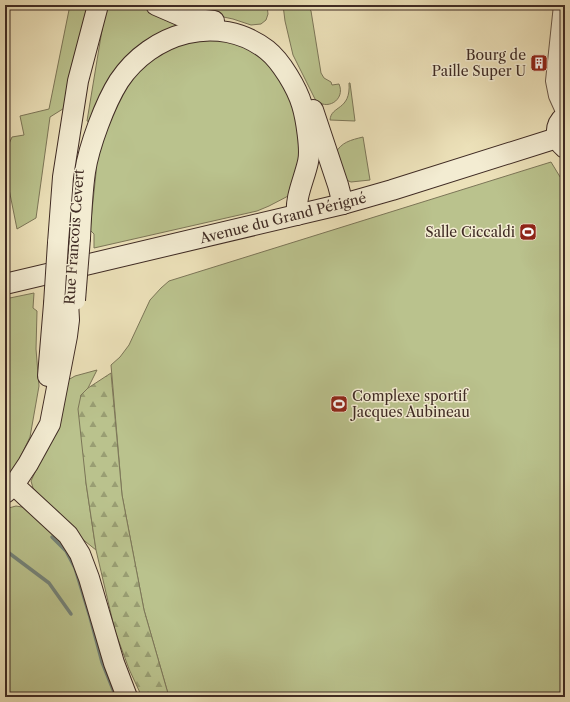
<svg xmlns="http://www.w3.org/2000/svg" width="570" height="702" viewBox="0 0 570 702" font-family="'Libre Caslon Text',serif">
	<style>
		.green { fill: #bac28d; stroke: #7c7658 }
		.forest { fill: url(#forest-firs); stroke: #7c7658 }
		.water { fill: url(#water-waves); stroke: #758379 }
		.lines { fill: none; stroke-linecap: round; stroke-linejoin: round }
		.stream { stroke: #758379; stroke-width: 3.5 }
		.street-casing { stroke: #6a5849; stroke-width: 16 }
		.secondary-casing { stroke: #3f2b24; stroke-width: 22 }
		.street { stroke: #f3ecd2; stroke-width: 14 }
		.secondary { stroke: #f3ecd2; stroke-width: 20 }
		.secondary-bridge-casing { stroke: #3f2b24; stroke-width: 22; stroke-linecap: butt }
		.secondary-bridge { stroke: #f3ecd2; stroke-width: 20 }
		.labels { text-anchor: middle; stroke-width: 3; stroke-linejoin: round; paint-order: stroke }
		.poi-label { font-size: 14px; fill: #3f2b24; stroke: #f3ecd2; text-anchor: end }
		.street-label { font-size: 14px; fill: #3f2b24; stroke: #f3ecd2 }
	</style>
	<defs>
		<pattern id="forest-firs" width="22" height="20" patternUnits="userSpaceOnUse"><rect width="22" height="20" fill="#bac28d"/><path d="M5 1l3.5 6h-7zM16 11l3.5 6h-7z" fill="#999e73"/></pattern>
		<pattern id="water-waves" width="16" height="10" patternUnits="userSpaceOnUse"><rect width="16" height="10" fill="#99bdb1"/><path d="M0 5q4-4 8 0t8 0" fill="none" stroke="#7e9a90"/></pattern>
	</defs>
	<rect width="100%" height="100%" fill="#ece1b9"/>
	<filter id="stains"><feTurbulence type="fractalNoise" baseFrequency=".005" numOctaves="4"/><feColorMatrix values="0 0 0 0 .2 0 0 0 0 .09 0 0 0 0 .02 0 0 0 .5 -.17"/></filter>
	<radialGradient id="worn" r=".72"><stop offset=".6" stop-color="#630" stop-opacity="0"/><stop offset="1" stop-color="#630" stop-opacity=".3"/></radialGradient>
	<g class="green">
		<path d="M70,5H90L66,107L50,117L36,218L17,229L5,169V153L12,137L24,135L20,116L49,109Z"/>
		<path d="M108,5H150L185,23L173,32L94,124L87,121L103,24Z"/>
		<path d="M167,5H267L268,14L266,20L261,24L251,25L233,19Z"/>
		<path d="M283,5H307L311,11L321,73L324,78L331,82L332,85L339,84C346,100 326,112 315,99L293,55L285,21Z"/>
		<path d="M184,37L245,42L282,74L303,138L292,194L269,206L257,211L94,248V234L90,230L96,173V143L130,73Z"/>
		<path d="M349,83H350L355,121L330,120C331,105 351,111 349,83Z"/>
		<path d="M363,137L370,180L351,182L344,179L335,154C341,142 351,140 363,137Z"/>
		<path d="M551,162L565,185V669L559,697H169L144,610L122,495L111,365L120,357L129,345L150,300L161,288L169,281Z"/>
		<path d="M34,293L33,308L37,311L36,349L39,386L30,437L17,464L5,480V299Z"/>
		<path d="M97,370L88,388L81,395L86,483L96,550L81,538L33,488L31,481L43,455L68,380L75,376Z"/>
		<path d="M16,506L22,507L34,511L72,554L120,697H5V509Z"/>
	</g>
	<path class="forest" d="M111,373L122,495L144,610L169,697H142L129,669L115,631L96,550L86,483L78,409L81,395L88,388Z"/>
	<path class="water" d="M219,693V697H189V695Z"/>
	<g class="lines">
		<g class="stream">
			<path d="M52,537L66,551L75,568L90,617L102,662L116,697"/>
			<path d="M5,550L49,583L71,614"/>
		</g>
		<defs>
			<path id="street" d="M561,5L553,81L556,96L565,116"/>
			<g id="secondary">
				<path d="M156,5L186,18L214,21"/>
				<path d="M313,110L338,185L343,204"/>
				<path d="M565,116C554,125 554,139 565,148"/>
				<path d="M80,238C81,216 82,193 85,172C89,146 105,103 119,81C151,33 218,12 267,50C281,61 297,88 302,105C306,118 311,150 308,162C304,180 295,197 297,215"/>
				<path d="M58,243L63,177L78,81L98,5"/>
				<path d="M5,284L343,204L392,190L557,138"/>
				<path d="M48,376L54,304"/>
				<path d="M14,485L68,535L80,554L89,578L114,663L127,697"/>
				<path d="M5,493L14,485L28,464L50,424L67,336L69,320L68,301"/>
			</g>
		</defs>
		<use href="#street" class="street-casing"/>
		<use href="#secondary" class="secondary-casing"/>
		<use href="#street" class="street"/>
		<use href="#secondary" class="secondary"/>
		<defs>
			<g id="secondary-bridge">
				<path d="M75,300L80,238"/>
				<path d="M54,304L58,243"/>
			</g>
		</defs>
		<use href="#secondary-bridge" class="secondary-bridge-casing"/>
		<use href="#secondary-bridge" class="secondary-bridge"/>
	</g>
	<defs>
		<symbol id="building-square" viewBox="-11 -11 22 22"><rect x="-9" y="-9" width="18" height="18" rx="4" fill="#8f2418" stroke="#f3ecd2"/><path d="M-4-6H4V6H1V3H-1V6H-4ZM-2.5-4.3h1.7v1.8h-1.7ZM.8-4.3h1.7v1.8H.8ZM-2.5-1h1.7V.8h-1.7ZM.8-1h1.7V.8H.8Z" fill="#fff"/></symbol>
		<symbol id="stadium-square" viewBox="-11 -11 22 22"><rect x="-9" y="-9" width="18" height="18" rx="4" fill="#8f2418" stroke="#f3ecd2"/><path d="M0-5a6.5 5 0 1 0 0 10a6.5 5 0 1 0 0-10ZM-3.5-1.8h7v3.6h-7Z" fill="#fff"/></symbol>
	</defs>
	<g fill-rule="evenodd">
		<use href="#building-square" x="529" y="53" width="20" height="20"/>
		<use href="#stadium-square" x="518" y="222" width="20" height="20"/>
		<use href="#stadium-square" x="329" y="394" width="20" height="20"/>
	</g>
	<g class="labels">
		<g class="poi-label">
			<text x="526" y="60">Bourg de<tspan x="526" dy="16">Paille Super U</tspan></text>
			<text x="515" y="237">Salle Ciccaldi</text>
			<text x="352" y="401" text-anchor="start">Complexe sportif<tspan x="352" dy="16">Jacques Aubineau</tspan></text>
		</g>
		<g class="street-label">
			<text transform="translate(283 218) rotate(-14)" y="5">Avenue du Grand Périgné</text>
			<text transform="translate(74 237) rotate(-86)" y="5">Rue Francois Cevert</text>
		</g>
	</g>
	<rect width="570" height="702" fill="none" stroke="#ece1b9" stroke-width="20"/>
	<rect x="6" y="6" width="558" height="690" fill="none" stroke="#3f2b24" stroke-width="2"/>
	<rect x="10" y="10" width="550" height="682" fill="none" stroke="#3f2b24"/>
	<rect width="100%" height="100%" filter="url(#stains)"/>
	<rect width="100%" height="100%" fill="url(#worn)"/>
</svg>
